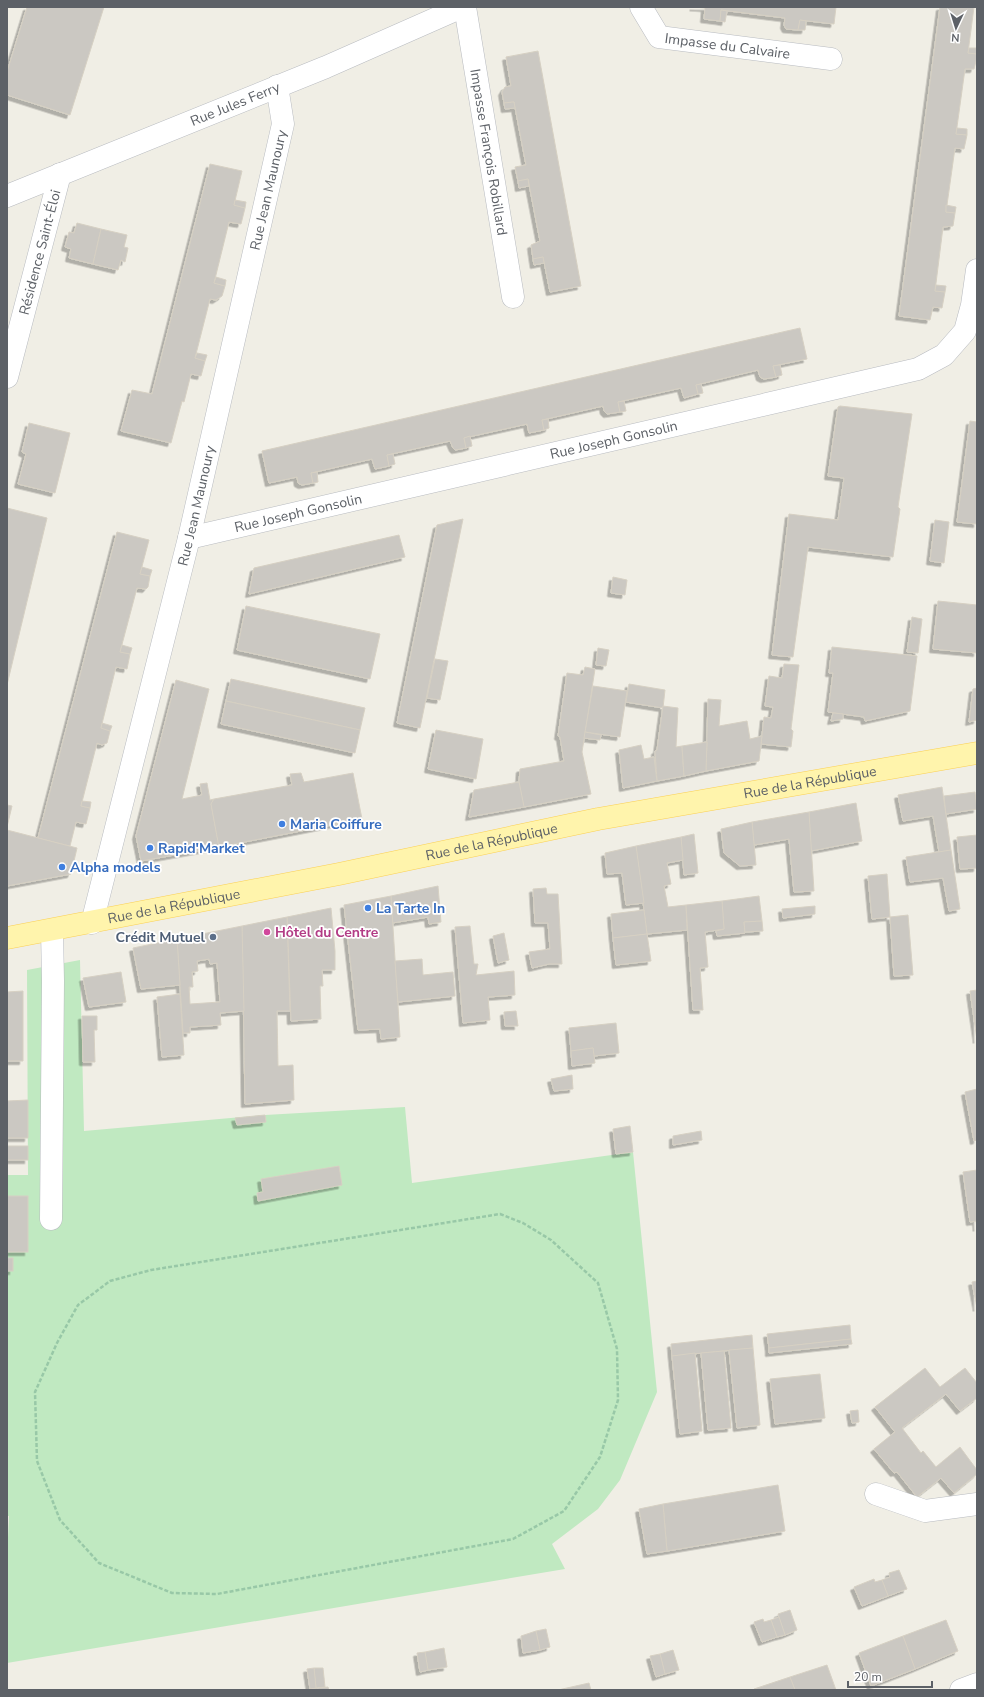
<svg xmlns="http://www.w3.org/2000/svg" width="984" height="1697" viewBox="0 0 984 1697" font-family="'Nunito Sans',sans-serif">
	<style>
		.green { fill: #c0e9c1 }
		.building { fill: #cbc8c2; stroke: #d6d0c3; fill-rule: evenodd; filter: url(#shadow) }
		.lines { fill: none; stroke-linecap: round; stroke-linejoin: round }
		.minor-casing { stroke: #b8bbc0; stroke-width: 23 }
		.major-casing { stroke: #fbd054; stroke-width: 23 }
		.path { stroke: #98c8a7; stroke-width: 2.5; stroke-dasharray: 4 2; stroke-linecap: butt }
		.minor { stroke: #fff; stroke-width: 22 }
		.major { stroke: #fff4ac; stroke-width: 22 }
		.shop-dot { fill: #3f7fe0; stroke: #fff; stroke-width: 1.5 }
		.hotel-dot { fill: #d1479c; stroke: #fff; stroke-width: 1.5 }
		.service-dot { fill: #5c6f8a; stroke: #fff; stroke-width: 1.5 }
		.labels { text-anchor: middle; stroke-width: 3.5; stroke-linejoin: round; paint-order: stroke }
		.street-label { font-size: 14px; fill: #5d6167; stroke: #fff }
		.shop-label { font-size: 14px; font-weight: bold; fill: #366cbe; stroke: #fff; text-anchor: start }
		.hotel-label { font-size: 14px; font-weight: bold; fill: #b23c85; stroke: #fff; text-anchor: start }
		.service-label { font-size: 14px; font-weight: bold; fill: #4e5e75; stroke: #fff; text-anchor: end }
	</style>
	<defs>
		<filter id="shadow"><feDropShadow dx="-3.5" dy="3.5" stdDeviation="0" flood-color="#0004"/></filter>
	</defs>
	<rect width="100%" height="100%" fill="#f0eee5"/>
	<path class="green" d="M80,960L84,1131L265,1115L405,1107L412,1183L633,1152L657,1392L620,1480L598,1509L552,1544L565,1569L7,1663V1559L9,1516H7V1175H28L27,970Z"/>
	<g class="building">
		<path d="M27,7H104L70,115L7,95V72Z"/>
		<path d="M693,7H836L834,24L800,20L798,30L786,29L784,25L785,18L721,10L720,21L704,19L705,8Z"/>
		<path d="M940,7H974L968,53L977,54V57L974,69H965L956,134L967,135L964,149L955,148L946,212L955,213L953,226L943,227L935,291L945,292L942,308L933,307L930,320L899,316Z"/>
		<path d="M721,10L727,11L725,22L720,21Z"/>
		<path d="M800,20L806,21L805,30H798Z"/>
		<path d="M969,48H977V54L968,53Z"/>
		<path d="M538,51L581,286L550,292L543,257L533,259L531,245L540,241L528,179L518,181L515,167L526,165L514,102L504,103L502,92L505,87L511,86L506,57Z"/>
		<path d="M514,102L515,108L505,109L504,103Z"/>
		<path d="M957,128L967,129V135L956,134Z"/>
		<path d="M210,164L242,171L234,205L245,208L241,224L229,222L214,283L225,286L222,296L216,300L210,299L195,358L205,361L201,376L191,374L184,402L182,401L171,443L121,431L132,390L152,394Z"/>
		<path d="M528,179L529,186L519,188L518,181Z"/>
		<path d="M235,200L246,202L245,208L234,205Z"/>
		<path d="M946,205L956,207L955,213L946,212Z"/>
		<path d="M77,223L101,229L93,264L69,258L71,249L65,247L69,232L74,233Z"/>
		<path d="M101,229L127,235L124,247L128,248L125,262L121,260L118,270L93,264Z"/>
		<path d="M543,257L544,263L534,265L533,259Z"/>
		<path d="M216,277L226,280L225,286L214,283Z"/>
		<path d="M936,285L946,286L945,292L935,291Z"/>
		<path d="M800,328L807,359L773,366L776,377L764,379L760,377L758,370L696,385L698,394L684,398L681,388L618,402L620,412L607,414L604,411L603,406L542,420L544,430L529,433L527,424L464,438L466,448L455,450L453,448L450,441L387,455L389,466L375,469L372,459L311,473L313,483L302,485L298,483L297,477L269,483L262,451Z"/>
		<path d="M197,353L207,355L205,361L195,358Z"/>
		<path d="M780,365L782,375L776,377L773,366Z"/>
		<path d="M701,384L703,393L698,394L696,385Z"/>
		<path d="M624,401L626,411L620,412L618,402Z"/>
		<path d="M840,406L912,414L898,507L900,509L893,557L808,547L793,657L772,655L789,514L838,520L844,478L828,476L838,407Z"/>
		<path d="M548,419L549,428L544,430L542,420Z"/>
		<path d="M970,421L977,422V524L957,522Z"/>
		<path d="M29,423L70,433L55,493L18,484L26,454L22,452Z"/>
		<path d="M470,436L472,446L466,448L464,438Z"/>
		<path d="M393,454L395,464L389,466L387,455Z"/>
		<path d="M317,472L318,482L313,483L311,473Z"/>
		<path d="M7,508L47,518L7,685Z"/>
		<path d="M463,519L420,728L397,723L437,525Z"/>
		<path d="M935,520L949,522L944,563L930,561Z"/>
		<path d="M117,532L149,540L140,574L150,576L148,587L146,589L137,588L120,652L130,654L127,669L116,667L101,728L110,731L107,743L102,745L97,743L81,806L90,808L86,824L76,822L70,846L38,838Z"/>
		<path d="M399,535L405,557L249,594L254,568Z"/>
		<path d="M142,567L152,570L150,576L140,574Z"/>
		<path d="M613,577L627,580L625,595L611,593Z"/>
		<path d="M938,601L977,605V653L933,649Z"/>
		<path d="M246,606L380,634L370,679L237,650Z"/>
		<path d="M912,617L922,619L918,653L907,652Z"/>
		<path d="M122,645L132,648L130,654L120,652Z"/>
		<path d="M832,647L917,656L910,711L865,721L864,717L828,712L833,673H829Z"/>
		<path d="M598,648L609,650L606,666L596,665Z"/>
		<path d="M435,659L448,661L440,700L427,698Z"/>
		<path d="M784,664L799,665L791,729L793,731L791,747L761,744L764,717L771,718L773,707L765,706L769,676L782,678Z"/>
		<path d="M585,667L595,669L582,752L591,794L524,807L519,782L520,769L564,761L560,737L558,736L567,673L583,675Z"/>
		<path d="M231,679L365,708L360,730L226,701Z"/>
		<path d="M176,680L209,689L182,799L202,795L200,784L207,783L210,800L214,799L211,804L219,847L141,861L136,836Z"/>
		<path d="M629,684L665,690L663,708L626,702Z"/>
		<path d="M593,686L627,691L620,737L585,732Z"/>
		<path d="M977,688V720L969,722L973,689Z"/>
		<path d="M708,699L721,700L719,726L747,721L750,739L762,736L759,761L706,771Z"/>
		<path d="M226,701L360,730L355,753L221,724Z"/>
		<path d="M663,706L678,708L676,747L682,746L684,776L657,781L655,751L657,750Z"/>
		<path d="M833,713L843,714V719L831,721Z"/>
		<path d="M102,723L112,726L110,731L101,728Z"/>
		<path d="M436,730L483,739L476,779L428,769Z"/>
		<path d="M585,732L601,735L600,740L584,738Z"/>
		<path d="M707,742L706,771L684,776L682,746Z"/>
		<path d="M641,745L644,759L654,757L657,781L623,788L619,750Z"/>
		<path d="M301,773L304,782L353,773L362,819L219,847L211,804L214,799L292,785L290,774Z"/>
		<path d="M519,782L524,807L469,817L474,790Z"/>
		<path d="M942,787L951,850L939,852L933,816L903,821L898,795Z"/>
		<path d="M975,792L977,809L946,814L944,796Z"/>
		<path d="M82,801L91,802L90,808L81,806Z"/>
		<path d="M856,803L862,841L811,851L809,812Z"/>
		<path d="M7,805L12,806L7,827Z"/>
		<path d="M809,812L814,891L794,892L789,839L754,845L752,822Z"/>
		<path d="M752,822L756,865L740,866L724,853L721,829Z"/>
		<path d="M7,830L77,848L71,874L7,886Z"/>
		<path d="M694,834L698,873L684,875L681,837Z"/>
		<path d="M977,835V868L960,869L957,837Z"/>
		<path d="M681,837L683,860L667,863L671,884L664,886L668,907L686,905L687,930L647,934L636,846Z"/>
		<path d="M636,846L644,903L626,905L622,873L607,874L605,853Z"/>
		<path d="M951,850L960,909L949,911L943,878L910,882L906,857Z"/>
		<path d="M887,874L890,917L872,919L868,876Z"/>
		<path d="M438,886L441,922L429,924L428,917L392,923L391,896Z"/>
		<path d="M546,888L547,894H558L562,964H549L532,968L529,952L550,949L548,923H535L533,889Z"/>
		<path d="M391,896L400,1037L381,1039L380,1029L358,1030L344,905Z"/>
		<path d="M759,896L762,921L744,922L745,933L717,936L716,931L724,929L722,901Z"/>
		<path d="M722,901L724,929L705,932L708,967L700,968L703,1010H693L686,905Z"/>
		<path d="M815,906V914L783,918L782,909Z"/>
		<path d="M331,908L335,951V970H322L323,986H320L321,1019L291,1021L287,917Z"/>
		<path d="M644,910L647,934L613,938L611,914Z"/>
		<path d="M908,915L913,975L894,976L890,917Z"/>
		<path d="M287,917L290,1011H277L278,1066L293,1065L294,1100L245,1104L242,926Z"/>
		<path d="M762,921L763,931L745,932L744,922Z"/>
		<path d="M242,926L244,1011L220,1013L221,1025L190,1027V1033H183L177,939ZM209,959L210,964L217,963L220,1002L190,1004L189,987H193L192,972L198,971L197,961Z"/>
		<path d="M470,926L474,964H478L476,975L514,971L515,995L488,997L490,1020L463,1023L455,927Z"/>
		<path d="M504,933L509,960L498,963L493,936Z"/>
		<path d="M647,934L651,961L616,965L613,938Z"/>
		<path d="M177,939L180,985L141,989L133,948Z"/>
		<path d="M422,959L423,975L453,972L455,996L398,1002L395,961Z"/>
		<path d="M121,972L126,1002L89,1007L83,978Z"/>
		<path d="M977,990V1040L970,991Z"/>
		<path d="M23,991V1061H7V992Z"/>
		<path d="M180,994L184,1055L162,1057L157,997Z"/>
		<path d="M516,1011L518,1026H505L504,1012Z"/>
		<path d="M82,1016H97V1030H94L95,1062H83Z"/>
		<path d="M616,1023L619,1053L594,1056L593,1048L571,1051L569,1028Z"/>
		<path d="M593,1048L595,1063L572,1066L571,1051Z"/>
		<path d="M572,1075L573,1089L554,1091L551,1079Z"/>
		<path d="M977,1089V1140L974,1141L965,1092Z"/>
		<path d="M28,1100V1138H7V1101Z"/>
		<path d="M265,1115L266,1122L237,1125L235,1118Z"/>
		<path d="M630,1126L633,1152L616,1154L613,1129Z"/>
		<path d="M701,1131L702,1140L673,1145V1136Z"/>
		<rect x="7" y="1146" width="21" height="14"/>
		<path d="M339,1166L342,1185L258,1201L257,1193L263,1192L261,1179Z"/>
		<path d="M977,1170V1228L976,1221L970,1222L963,1172Z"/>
		<rect x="7" y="1196" width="21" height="56"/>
		<rect x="7" y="1258" width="6" height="13"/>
		<path d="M977,1281V1308L972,1282Z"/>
		<path d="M850,1325L851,1339L769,1348L767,1334Z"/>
		<path d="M752,1335L753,1348L672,1356L671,1344Z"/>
		<path d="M851,1339L852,1344L769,1353V1348Z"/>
		<path d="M753,1348L760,1425L737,1428L729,1350Z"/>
		<path d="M724,1351L731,1428L708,1430L701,1353Z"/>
		<path d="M695,1353L702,1431L680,1434L672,1356Z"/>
		<path d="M925,1368L940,1387L965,1368L977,1383V1398L960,1411L946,1394L902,1428L921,1453L923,1451L936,1467L960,1447L977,1470V1474L954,1493L941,1478L917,1497L897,1472L894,1473L874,1449L895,1432L875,1407Z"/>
		<path d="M820,1374L825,1418L775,1424L770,1379Z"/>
		<path d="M858,1410L859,1422L852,1423L850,1411Z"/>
		<path d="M778,1485L785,1531L667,1551L663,1504Z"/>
		<path d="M663,1504L667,1551L647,1554L639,1509Z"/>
		<path d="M899,1570L907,1589L888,1596L882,1580L890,1577L889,1573Z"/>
		<path d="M874,1579L875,1582L882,1580L888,1596L862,1606L854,1587Z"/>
		<path d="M790,1610L797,1630L785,1635L778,1614Z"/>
		<path d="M779,1617L785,1635L777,1637L771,1620Z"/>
		<path d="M763,1619L764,1622L771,1620L777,1637L762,1642L754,1622Z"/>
		<path d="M946,1620L958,1651L915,1669L903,1636Z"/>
		<path d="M546,1629L550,1647L540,1650L536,1631Z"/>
		<path d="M536,1631L540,1650L523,1653L521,1636Z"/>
		<path d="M903,1636L915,1669L871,1686L859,1653Z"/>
		<path d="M444,1648L447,1667L428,1670L425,1652Z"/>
		<path d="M673,1650L679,1670L665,1674L660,1654Z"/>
		<path d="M425,1652L428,1670L420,1672L417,1653Z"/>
		<path d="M660,1654L665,1674L656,1677L650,1656Z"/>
		<path d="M827,1665L836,1690H795L790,1677Z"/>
		<path d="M314,1668H323L325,1687L316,1688Z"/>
		<path d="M314,1668L316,1688L310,1689L307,1669Z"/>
		<path d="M790,1677L795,1690H755L754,1689Z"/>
		<path d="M589,1683L591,1690H558Z"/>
		<path d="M328,1687L329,1690H318V1688Z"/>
	</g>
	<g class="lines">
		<defs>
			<g id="minor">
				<path id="s1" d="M465,7L513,297"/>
				<path id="s2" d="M641,7L659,37L831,59"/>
				<path id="s3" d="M7,196L326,67L462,7"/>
				<path id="s4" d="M7,377L60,174"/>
				<path id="s5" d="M189,538L918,369L944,355L965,331L972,305L977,270"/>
				<path id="s6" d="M92,923L189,538L283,124L277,86"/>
				<path d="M51,1219L53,981L52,930"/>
				<path d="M876,1494L925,1511L977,1504"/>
				<path d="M961,1690L977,1684"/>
			</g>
			<g id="major">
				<path id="s7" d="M7,938L339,874L598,819L977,753"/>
			</g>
		</defs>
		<use href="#minor" class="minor-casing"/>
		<use href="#major" class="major-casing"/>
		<path class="path" d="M500,1214L523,1223L551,1240L598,1283L617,1349L618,1400L600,1457L564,1511L513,1539L217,1594L172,1593L99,1563L60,1520L37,1461L35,1392L57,1343L78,1305L110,1281L151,1270Z"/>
		<use href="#minor" class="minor"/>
		<use href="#major" class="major"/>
	</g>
	<g class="shop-dot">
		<circle cx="282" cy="824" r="4"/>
		<circle cx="150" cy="848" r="4"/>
		<circle cx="62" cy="867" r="4"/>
		<circle cx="368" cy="908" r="4"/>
	</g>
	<circle class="hotel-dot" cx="267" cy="932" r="4"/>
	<circle class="service-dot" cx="213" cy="937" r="4"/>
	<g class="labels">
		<g class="street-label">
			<text dy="5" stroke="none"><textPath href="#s2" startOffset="104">Impasse du Calvaire</textPath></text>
			<text dy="5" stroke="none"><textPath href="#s3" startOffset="246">Rue Jules Ferry</textPath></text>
			<text dy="5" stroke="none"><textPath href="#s1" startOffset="147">Impasse François Robillard</textPath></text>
			<text dy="5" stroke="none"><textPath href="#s6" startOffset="754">Rue Jean Maunoury</textPath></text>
			<text dy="5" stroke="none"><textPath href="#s4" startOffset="129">Résidence Saint-Éloi</textPath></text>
			<text dy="5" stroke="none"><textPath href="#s5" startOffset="436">Rue Joseph Gonsolin</textPath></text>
			<text dy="5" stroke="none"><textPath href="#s6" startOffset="430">Rue Jean Maunoury</textPath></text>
			<text dy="5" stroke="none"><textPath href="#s5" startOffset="112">Rue Joseph Gonsolin</textPath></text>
			<text dy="5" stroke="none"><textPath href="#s7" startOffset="818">Rue de la République</textPath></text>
			<text dy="5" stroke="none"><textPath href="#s7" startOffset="494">Rue de la République</textPath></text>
			<text dy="5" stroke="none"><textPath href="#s7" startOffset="170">Rue de la République</textPath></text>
		</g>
		<g class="shop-label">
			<text x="290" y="829">Maria Coiffure</text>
			<text x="158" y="853">Rapid'Market</text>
			<text x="70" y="872">Alpha models</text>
			<text x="376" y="913">La Tarte In</text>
		</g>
		<g class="hotel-label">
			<text x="275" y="937">Hôtel du Centre</text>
		</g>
		<g class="service-label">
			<text x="205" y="942">Crédit Mutuel</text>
		</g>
	</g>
	<rect width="984" height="1697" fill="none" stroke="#5d6167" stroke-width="16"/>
	<g transform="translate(956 28) rotate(184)" stroke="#ffffff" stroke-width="3" paint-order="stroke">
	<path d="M0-3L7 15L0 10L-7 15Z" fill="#5d6167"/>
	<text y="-6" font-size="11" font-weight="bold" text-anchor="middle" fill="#5d6167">N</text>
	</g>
	<path d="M848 1681v6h84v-6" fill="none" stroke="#5d6167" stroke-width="2"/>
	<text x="854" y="1681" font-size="12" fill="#5d6167" stroke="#ffffff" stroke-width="3" paint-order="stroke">20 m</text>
</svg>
